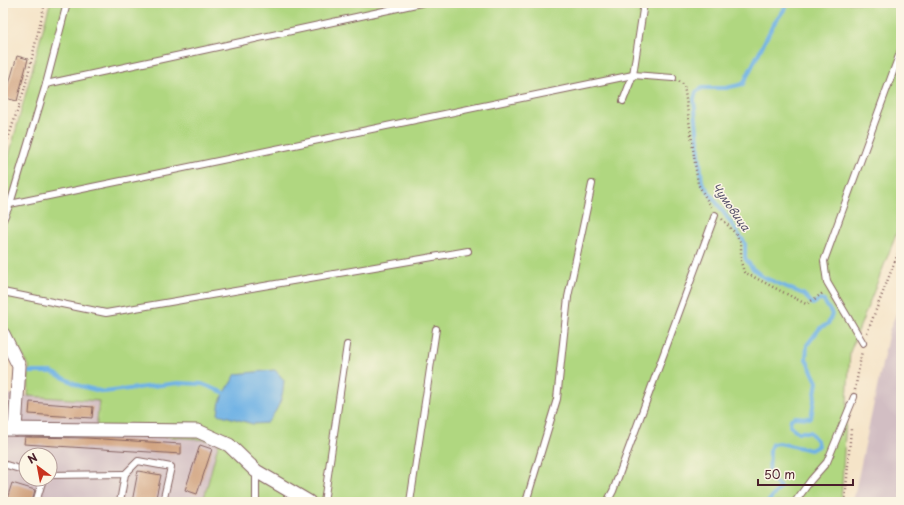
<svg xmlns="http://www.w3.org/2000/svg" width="904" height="505" viewBox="0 0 904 505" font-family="'Playpen Sans',sans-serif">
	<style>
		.industrial { fill: #d2bec3; fill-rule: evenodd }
		.green { fill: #b0d780; stroke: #7d7b56 }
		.water { fill: #70b2e5; stroke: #5d6888 }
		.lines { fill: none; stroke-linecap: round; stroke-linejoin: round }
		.stream { stroke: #70b2e5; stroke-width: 4 }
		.building { fill: #d0a17e }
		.lane-casing { stroke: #866462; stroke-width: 8 }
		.street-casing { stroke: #866462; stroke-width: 15 }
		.path { stroke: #866462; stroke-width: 2.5; stroke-dasharray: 1 3; stroke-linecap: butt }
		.lane { stroke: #fff; stroke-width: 6 }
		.street { stroke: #fff; stroke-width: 13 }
		.labels { text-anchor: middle; stroke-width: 3; stroke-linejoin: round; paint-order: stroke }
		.water-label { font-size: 11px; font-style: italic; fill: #57526c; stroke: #fcf5e5 }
	</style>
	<rect width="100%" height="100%" fill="#fcf5e5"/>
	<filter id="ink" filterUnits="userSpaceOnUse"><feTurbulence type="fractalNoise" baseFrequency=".025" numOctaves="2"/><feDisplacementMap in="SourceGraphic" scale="8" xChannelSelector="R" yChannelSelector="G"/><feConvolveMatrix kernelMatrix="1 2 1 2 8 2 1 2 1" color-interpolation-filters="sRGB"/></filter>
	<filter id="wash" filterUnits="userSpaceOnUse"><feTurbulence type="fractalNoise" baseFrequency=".012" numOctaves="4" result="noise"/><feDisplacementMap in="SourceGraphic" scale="16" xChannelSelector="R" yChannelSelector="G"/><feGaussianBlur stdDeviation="0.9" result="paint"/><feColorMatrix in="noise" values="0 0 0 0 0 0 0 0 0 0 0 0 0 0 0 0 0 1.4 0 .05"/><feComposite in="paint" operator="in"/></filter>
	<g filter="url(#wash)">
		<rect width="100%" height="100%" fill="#f5e4c8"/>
		<g class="industrial">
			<path d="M901,302V502H853L889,331Z"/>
			<path d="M3,394L99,401L96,430L219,441L203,502H3ZM26,455H50V479H26Z"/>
		</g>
		<path class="green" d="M50,3H901V222L850,352L841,502H203L219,441L96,430L99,401L28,396L29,366L3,323V178Z"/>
		<path class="water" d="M275,370L284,380C283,399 279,408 267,423L253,424L218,414L220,401L236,374Z"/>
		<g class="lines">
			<g class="stream">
				<path d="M29,372H52L80,386L104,392L178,383L202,384L225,393"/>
				<path d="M768,502L780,487L769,477L770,449L772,444L779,443L811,450L818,446L817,441L810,432H798L790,426L791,419L795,417L811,418L817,382L806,359L807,345L820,328L828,324L832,314L824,301L819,300L813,304L803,294L763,277L752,268L745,258V243L702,182L694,99L696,92L702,88H726L743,84L773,25L789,3"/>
			</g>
		</g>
		<g id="blocks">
			<g class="building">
				<path d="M17,56L28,59L17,101L5,98Z"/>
				<path d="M30,402L93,407L92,418L29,414Z"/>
				<path d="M25,437L87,438L181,444V454L24,444Z"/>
				<path d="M200,445L212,449L197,494L185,490Z"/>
				<path d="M138,471L161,475L155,502H132Z"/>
				<path d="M12,483L35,490L32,502H6Z"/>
			</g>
		</g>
	</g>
	<g filter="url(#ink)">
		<use href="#blocks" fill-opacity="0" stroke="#866462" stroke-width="1"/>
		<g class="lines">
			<defs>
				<g id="lane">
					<path d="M46,84L421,3"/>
					<path d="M623,101L633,75L644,3"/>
					<path d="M10,204L633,75L673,78"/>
					<path d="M3,220L10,204L46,84L67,3"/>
					<path d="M3,292L106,313L468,251"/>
					<path d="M863,343L827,282L824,261L901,50"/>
					<path d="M3,464L26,471"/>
					<path d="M125,474L138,461L171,467L163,502"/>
					<path d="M50,475L125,474L120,502"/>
					<path d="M36,502L43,479"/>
					<path d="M256,502V471"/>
					<path d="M324,502L347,345"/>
					<path d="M410,502L436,329"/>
					<path d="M526,502L557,399L568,297L592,184"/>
					<path d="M607,502L613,491L715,215"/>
					<path d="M795,502L811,480L827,462L854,397"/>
				</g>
				<g id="street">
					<path d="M3,334L19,366L15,429"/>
					<path d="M3,429L198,431L229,445L256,471L309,502"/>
				</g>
			</defs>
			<use href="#lane" class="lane-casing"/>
			<use href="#street" class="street-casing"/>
			<g class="path">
				<path d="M679,81L684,85L698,184L711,207"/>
				<path d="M3,167L6,145L25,87L45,3"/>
				<path d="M722,219L736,234L741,244V262L744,272L806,304L816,298L824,292"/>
				<path d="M867,333L901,246"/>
				<path d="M855,390L862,351"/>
				<path d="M845,502L851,429"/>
			</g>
			<use href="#lane" class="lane"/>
			<use href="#street" class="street"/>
		</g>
	</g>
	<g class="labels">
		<g class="water-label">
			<text transform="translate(731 207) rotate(55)" y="4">Чумовица</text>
		</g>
	</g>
	<rect width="904" height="505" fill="none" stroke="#fcf5e5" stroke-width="16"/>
	<g transform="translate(38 467) rotate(328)"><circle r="19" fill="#fcf5e5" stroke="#b59f9b"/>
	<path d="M0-3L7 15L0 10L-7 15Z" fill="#c8321e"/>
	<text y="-6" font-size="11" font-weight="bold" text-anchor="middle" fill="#4a1f2b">N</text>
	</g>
	<path d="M758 479v6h95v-6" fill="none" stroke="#4a1f2b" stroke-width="2"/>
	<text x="764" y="479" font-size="12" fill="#4a1f2b" stroke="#fcf5e5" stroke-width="3" paint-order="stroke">50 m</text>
</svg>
